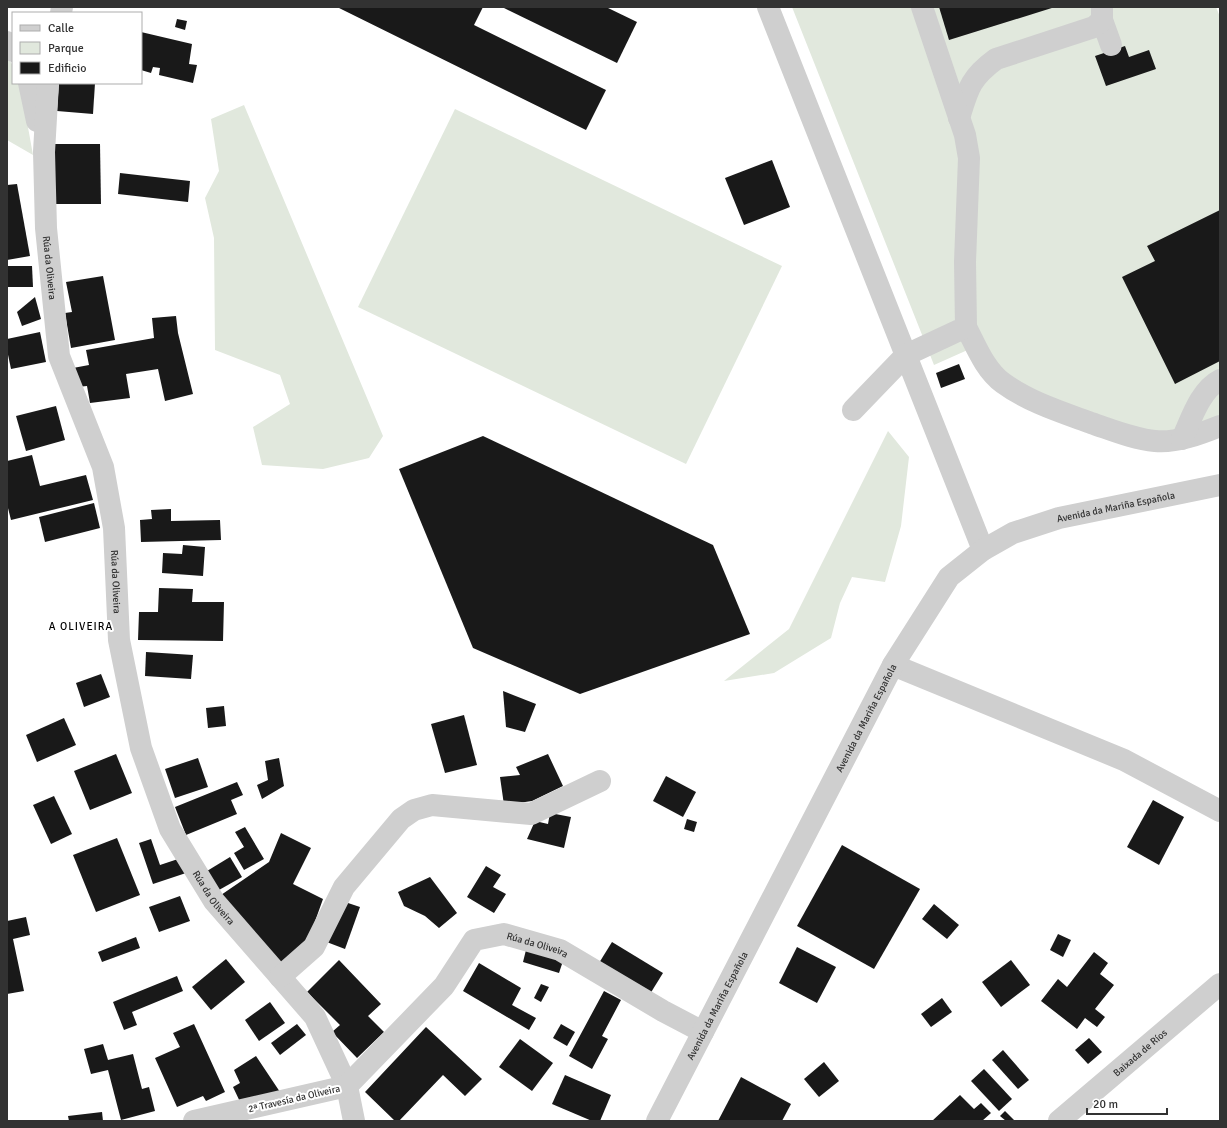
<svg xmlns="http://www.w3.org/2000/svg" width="1227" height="1128" viewBox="0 0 1227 1128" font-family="Signika,sans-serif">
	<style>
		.green { fill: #e1e8dd }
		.building { fill: #191919 }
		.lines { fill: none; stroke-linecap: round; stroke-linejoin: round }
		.minor { stroke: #cfcfcf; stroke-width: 22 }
		.labels { text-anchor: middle; stroke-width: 4; stroke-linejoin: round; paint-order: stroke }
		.street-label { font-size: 10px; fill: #323232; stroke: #fff }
		.neighbourhood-label { font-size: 11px; letter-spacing: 1px; fill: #000; stroke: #fff }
	</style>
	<rect width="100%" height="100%" fill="#fff"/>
	<g class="green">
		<path d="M792,7H1216L1220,17V418L1171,432H1143L1051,401L1005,376L981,344L934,365Z"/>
		<path d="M7,56L13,66V83H20L33,155L7,140Z"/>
		<path d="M244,105L383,436L369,458L323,469L262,465L253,427L290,404L280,375L215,350L214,238L205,198L219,171L211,119Z"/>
		<path d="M455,109L782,266L686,464L358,307Z"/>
		<path d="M888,431L909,457L901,526L885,582L852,577L840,603L831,638L774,673L724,681L789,629Z"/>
	</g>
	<g class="building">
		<path d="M337,7H483L474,25L606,90L586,130Z"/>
		<path d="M502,7H606L637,22L617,63Z"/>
		<path d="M939,7H1055L949,40Z"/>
		<path d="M177,19L187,21L185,30L175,27Z"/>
		<path d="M141,32L192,44L189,64L197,65L193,83L159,75L160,68L153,67L151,73L141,70Z"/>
		<path d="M1125,46L1129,57L1149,50L1156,69L1106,86L1095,56Z"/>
		<path d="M59,83H95L93,114L57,111Z"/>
		<path d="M53,144H100L101,204H54Z"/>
		<path d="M772,160L790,207L744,225L725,178Z"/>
		<path d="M120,173L190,181L188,202L118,194Z"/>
		<path d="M17,184L30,256L7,260V185Z"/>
		<path d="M1220,210V361L1175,384L1122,277L1155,261L1147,246Z"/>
		<path d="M7,266H32L33,287H7Z"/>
		<path d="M103,276L115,340L71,348L65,313L72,312L66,282Z"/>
		<path d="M35,297L41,319L22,326L17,312Z"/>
		<path d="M176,316L178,333L193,394L165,401L158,369L126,374L130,398L90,403L87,386L77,387L73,368L89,365L86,350L154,338L152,318Z"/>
		<path d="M40,332L46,362L11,369L7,350V339Z"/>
		<path d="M959,364L965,379L941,388L936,373Z"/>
		<path d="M56,406L65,440L26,451L16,416Z"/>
		<path d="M483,436L713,545L750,634L580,694L473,648L399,469Z"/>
		<path d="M32,455L40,486L86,475L93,500L11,520L7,504V461Z"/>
		<path d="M94,503L100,528L45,542L39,517Z"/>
		<path d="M171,509V521L220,520L221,540L141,542L140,520L152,519L151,510Z"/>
		<path d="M183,545L205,547L203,576L162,573L163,553L182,554Z"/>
		<path d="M159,588L193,589L192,602H224L223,641L138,640L139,612H158Z"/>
		<path d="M146,652L193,655L191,679L145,676Z"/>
		<path d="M101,674L110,697L84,707L76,683Z"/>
		<path d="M503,691L536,704L525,732L506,727Z"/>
		<path d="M224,706L226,726L208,728L206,708Z"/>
		<path d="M464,715L477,765L445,773L431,724Z"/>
		<path d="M64,718L76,745L37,762L26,735Z"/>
		<path d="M116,754L132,793L90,810L74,771Z"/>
		<path d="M548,754L563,786L532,801L504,805L500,777L520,775L516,767Z"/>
		<path d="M198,758L208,787L175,798L165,769Z"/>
		<path d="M279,758L284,786L262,799L257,785L268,780L265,761Z"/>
		<path d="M666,776L696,792L683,817L653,801Z"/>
		<path d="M237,782L243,795L231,800L237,814L186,835L175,807Z"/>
		<path d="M54,796L72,834L51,844L33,805Z"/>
		<path d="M1153,800L1184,817L1159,865L1127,847Z"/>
		<path d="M550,813L571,817L564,848L527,839L535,821L548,824Z"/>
		<path d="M687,819L697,822L694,832L684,829Z"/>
		<path d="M245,827L264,859L244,870L234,853L244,847L235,832Z"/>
		<path d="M281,833L311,848L293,884L323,899L308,941L279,966L221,895L269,862Z"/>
		<path d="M117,838L140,895L96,912L73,855Z"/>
		<path d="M151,839L160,865L181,858L186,873L153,884L139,843Z"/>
		<path d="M842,845L920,889L874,969L797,926Z"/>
		<path d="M230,857L242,877L219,890L207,871Z"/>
		<path d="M486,866L501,875L493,887L506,894L494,913L467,897Z"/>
		<path d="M430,877L457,913L439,928L425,916L404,906L398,892Z"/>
		<path d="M180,896L190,921L159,932L149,907Z"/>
		<path d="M339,900L360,907L345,949L324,941Z"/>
		<path d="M934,904L959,925L947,939L922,919Z"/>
		<path d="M26,917L30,935L13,939L24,991L7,994V921Z"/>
		<path d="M1058,934L1071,940L1063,957L1050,950Z"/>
		<path d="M136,937L140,948L102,962L98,952Z"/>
		<path d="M612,942L663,973L650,994L599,963Z"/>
		<path d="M797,947L836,967L817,1003L779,983Z"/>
		<path d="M526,950L563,961L559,973L523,962Z"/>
		<path d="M1094,952L1108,963L1100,974L1114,985L1095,1009L1105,1017L1097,1027L1085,1018L1077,1029L1041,1001L1058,979L1067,987Z"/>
		<path d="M226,959L245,982L211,1010L192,987Z"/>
		<path d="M339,960L381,1004L368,1016L384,1032L357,1058L332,1032L340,1025L307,992Z"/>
		<path d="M1011,960L1030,985L1001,1007L982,982Z"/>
		<path d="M479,963L521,988L512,1005L536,1018L529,1030L463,991Z"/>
		<path d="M177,976L183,991L132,1012L137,1025L124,1030L113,1002Z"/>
		<path d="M541,984L549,987L541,1002L534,998Z"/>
		<path d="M604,991L621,1000L602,1036L608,1039L592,1069L569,1056Z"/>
		<path d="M942,998L952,1012L931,1027L921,1014Z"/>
		<path d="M270,1002L285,1023L259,1041L245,1020Z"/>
		<path d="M194,1024L225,1092L206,1101L203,1096L177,1107L155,1058L180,1047L173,1033Z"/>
		<path d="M297,1024L306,1035L280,1055L271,1043Z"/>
		<path d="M561,1024L575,1032L567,1046L553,1038Z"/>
		<path d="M426,1027L482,1079L465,1096L443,1075L399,1121H395L365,1092Z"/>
		<path d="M1089,1038L1102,1052L1088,1064L1075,1050Z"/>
		<path d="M520,1039L553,1063L532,1091L499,1067Z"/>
		<path d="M103,1044L108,1060L133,1054L142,1089L149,1087L155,1111L121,1120L108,1070L91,1074L84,1049Z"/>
		<path d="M1003,1050L1029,1080L1018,1089L992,1060Z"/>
		<path d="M256,1056L282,1095L242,1106L233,1087L240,1083L234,1070Z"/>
		<path d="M824,1062L839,1081L819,1097L804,1079Z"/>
		<path d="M984,1069L1012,1099L999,1111L971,1081Z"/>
		<path d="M565,1075L611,1095L600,1121H592L552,1104Z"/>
		<path d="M741,1077L791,1104L782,1121H718Z"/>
		<path d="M960,1095L974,1109L981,1103L991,1113L982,1121H932Z"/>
		<path d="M1005,1111L1015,1121H1006L1000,1116Z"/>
		<path d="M102,1112L103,1121H69L68,1116Z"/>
	</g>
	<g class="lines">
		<g class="minor">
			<path d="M768,7L983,550"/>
			<path d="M61,13L62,7"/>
			<path d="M1102,20L1111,45"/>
			<path d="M7,42L13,51"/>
			<path d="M29,83L37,121"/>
			<path id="s1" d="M48,83L44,152L46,228L59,356L103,467L114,528L119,640L141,748L170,829L214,901L315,1017L347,1086L354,1121"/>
			<path d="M959,118C968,89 970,78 996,59L1094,27L1102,20V7"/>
			<path d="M966,327C976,346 985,370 1003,383C1029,402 1061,412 1091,423C1112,430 1133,439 1155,441C1177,443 1200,434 1220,426"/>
			<path d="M853,410L906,355L966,327L965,262L969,158L965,135L922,7"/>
			<path d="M1182,439C1191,420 1200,390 1220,380"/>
			<path d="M893,665L1124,760L1220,811"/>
			<path d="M280,977L314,947L344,887L401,819L414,810L432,805L531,814L600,781"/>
			<path id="s2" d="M194,1121L347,1086L444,986L474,940L504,934L560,950L663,1011L703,1032"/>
			<path id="s3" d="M657,1121L893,665L949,577L983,550L1013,533L1059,518L1220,485"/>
			<path id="s4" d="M1059,1121L1220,984"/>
		</g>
	</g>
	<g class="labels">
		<g class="street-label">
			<text dy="4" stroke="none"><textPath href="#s1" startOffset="185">Rúa da Oliveira</textPath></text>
			<text dy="4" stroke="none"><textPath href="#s3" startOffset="802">Avenida da Mariña Española</textPath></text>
			<text dy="4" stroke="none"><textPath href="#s1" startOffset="509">Rúa da Oliveira</textPath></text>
			<text dy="4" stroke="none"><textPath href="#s3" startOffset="454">Avenida da Mariña Española</textPath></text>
			<text dy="4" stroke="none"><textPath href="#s1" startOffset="845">Rúa da Oliveira</textPath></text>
			<text dy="4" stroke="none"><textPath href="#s2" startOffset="417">Rúa da Oliveira</textPath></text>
			<text dy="4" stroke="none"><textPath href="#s3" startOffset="130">Avenida da Mariña Española</textPath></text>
			<text dy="4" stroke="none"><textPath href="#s4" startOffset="106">Baixada de Ríos</textPath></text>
			<text transform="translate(294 1098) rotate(-13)" y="4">2ª Travesía da Oliveira</text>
		</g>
		<g class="neighbourhood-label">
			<text x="81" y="630">A OLIVEIRA</text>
		</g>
	</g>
	<rect width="1227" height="1128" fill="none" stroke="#323232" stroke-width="16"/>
	<rect x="12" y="12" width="130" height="72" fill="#ffffff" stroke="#adadad"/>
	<rect x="20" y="25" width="20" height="6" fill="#cfcfcf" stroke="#adadad"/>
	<text x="48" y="32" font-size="12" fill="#323232">Calle</text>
	<rect x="20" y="42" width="20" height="12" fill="#e1e8dd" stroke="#adadad"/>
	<text x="48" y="52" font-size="12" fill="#323232">Parque</text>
	<rect x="20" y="62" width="20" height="12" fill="#191919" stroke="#adadad"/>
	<text x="48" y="72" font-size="12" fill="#323232">Edificio</text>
	<path d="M1087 1108v6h80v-6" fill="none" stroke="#323232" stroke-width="2"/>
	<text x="1093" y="1108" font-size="12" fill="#323232" stroke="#ffffff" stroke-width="3" paint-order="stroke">20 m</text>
</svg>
